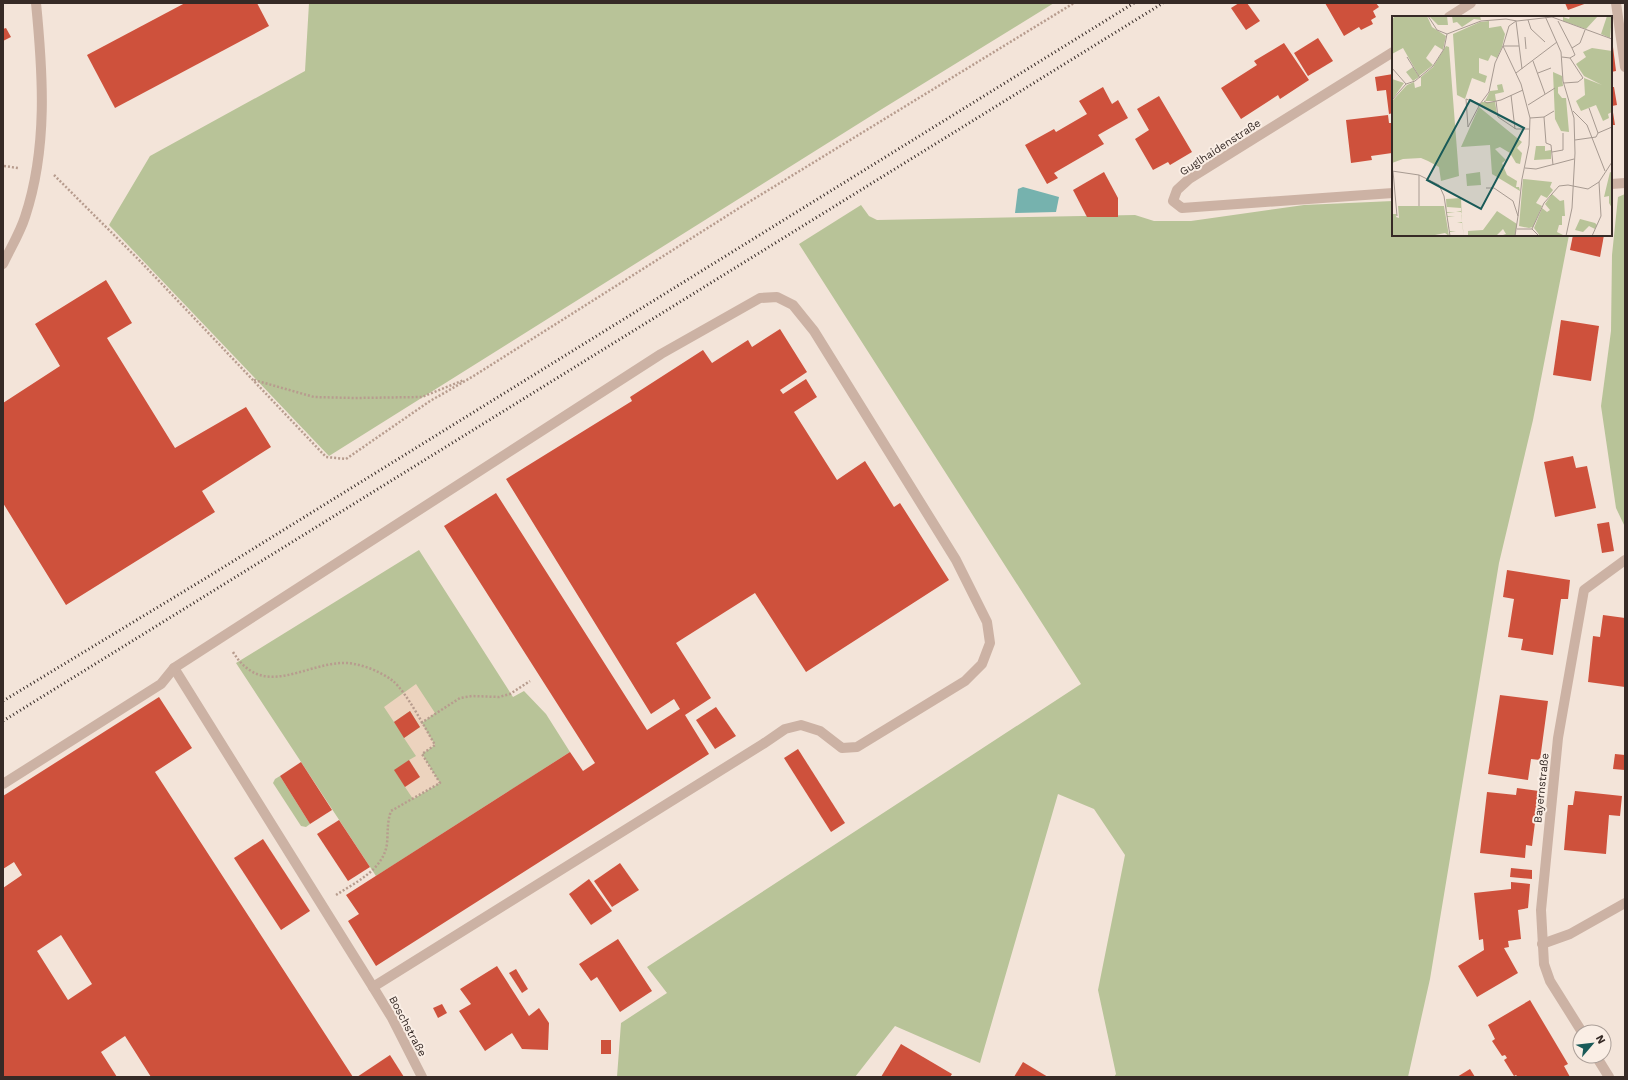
<svg xmlns="http://www.w3.org/2000/svg" width="1628" height="1080" viewBox="0 0 1628 1080" font-family="'Work Sans',sans-serif">
	<style>
		.green { fill: #b8c398 }
		.plaza { fill: #ecd3be }
		.water { fill: #76b2ae }
		.building { fill: #ce513c; fill-rule: evenodd }
		.lines { fill: none; stroke-linecap: round; stroke-linejoin: round }
		.path { stroke: #b79c8e; stroke-width: 2.5; stroke-dasharray: 2 2; stroke-linecap: butt }
		.minor { stroke: #ccb2a4; stroke-width: 10 }
		.rail { stroke: #362a26; stroke-width: 3; stroke-dasharray: 1 3; stroke-linecap: butt }
		.labels { text-anchor: middle; stroke-width: 4; stroke-linejoin: round; paint-order: stroke }
		.street-label { font-size: 11px; fill: #362a26; stroke: #faeee5 }
		.inset-road { fill: none; stroke: #a79a91; stroke-width: 1 }
		.view { fill: #195a58; fill-opacity: 0.15; stroke: #195a58; stroke-width: 2 }
		.inset-edge { fill: none; stroke: #362a26; stroke-width: 2 }
	</style>
	<rect width="100%" height="100%" fill="#f3e4d9"/>
	<g class="green">
		<path d="M309,3H1054L882,109L329,456L109,225L150,156L305,71Z"/>
		<path d="M1625,194V527L1616,508L1601,406L1611,331L1612,255L1618,197Z"/>
		<path d="M1393,201V235H1569L1533,420L1499,563L1430,979L1408,1077H1114L1116,1074L1098,990L1125,855L1094,809L1058,794L980,1063L895,1026L855,1077H617L621,1023L667,993L647,967L1081,684L799,244L861,205L869,216L877,220L1135,215L1154,221H1191L1304,205Z"/>
		<path d="M419,550L513,697L524,691L546,714L570,752L376,876L236,663Z"/>
		<path d="M280,776L310,824L306,827L301,826L273,783L275,779Z"/>
	</g>
	<path class="plaza" d="M416,684L435,713L422,723L435,745L422,754L440,783L413,799L405,787L409,760L416,756L404,738L420,727L410,711L394,722L384,707Z"/>
	<path class="water" d="M1023,187L1059,197L1056,212L1015,213L1018,189Z"/>
	<g class="building">
		<path d="M185,3H257L269,26L115,108L87,55Z"/>
		<path d="M1239,3H1247L1260,21L1246,30L1231,8Z"/>
		<path d="M1325,3H1376L1379,7L1373,11L1376,17L1371,20L1373,24L1361,30L1359,27L1344,36Z"/>
		<path d="M1565,3H1587L1568,10Z"/>
		<path d="M6,28L11,37L3,41V29Z"/>
		<path d="M1318,38L1333,61L1308,76L1294,53Z"/>
		<path d="M1284,43L1309,80L1280,99L1278,95L1241,119L1221,88L1257,65L1254,61Z"/>
		<path d="M1611,47H1613L1616,71L1611,72Z"/>
		<path d="M1393,74V113L1389,114L1386,90L1377,91L1375,77Z"/>
		<path d="M1103,87L1112,104L1118,100L1128,118L1098,135L1104,144L1054,173L1058,178L1047,184L1025,145L1054,129L1056,132L1087,114L1079,101Z"/>
		<path d="M1611,87H1614L1617,105L1612,106L1615,125H1611Z"/>
		<path d="M1159,96L1192,152L1170,165L1168,162L1153,170L1135,139L1149,130L1137,109Z"/>
		<path d="M1388,115L1389,123H1393L1392,153L1371,156L1372,160L1351,163L1346,120Z"/>
		<path d="M1104,172L1118,198V217H1087L1073,190Z"/>
		<path d="M1573,235H1604L1600,257L1570,250Z"/>
		<path d="M106,280L132,323L107,338L175,448L246,407L271,447L202,491L215,512L66,605L3,503V403L60,366L35,324Z"/>
		<path d="M1561,320L1599,326L1591,381L1553,375Z"/>
		<path d="M780,329L807,372L780,390L783,394L806,379L817,397L794,412L837,480L865,461L894,507L900,503L949,580L806,672L755,593L676,643L711,698L685,715L709,754L376,966L348,921L359,914L346,895L570,752L583,771L595,763L444,526L496,493L647,730L680,709L674,699L651,714L506,479L632,401L630,397L703,350L712,363L748,340L752,347Z"/>
		<path d="M1573,456L1576,468L1587,466L1596,508L1555,517L1544,462Z"/>
		<path d="M1609,522L1614,551L1602,553L1597,524Z"/>
		<path d="M1507,570L1570,580L1568,599H1561L1553,655L1521,650L1523,639L1508,637L1514,599L1503,597Z"/>
		<path d="M1603,615L1625,618V687L1588,682L1593,636L1600,637Z"/>
		<path d="M1500,695L1548,701L1540,760L1531,759L1528,780L1488,774Z"/>
		<path d="M159,697L192,748L155,772L353,1077H151L125,1036L101,1052L117,1077H3V888L22,875L14,862L3,869V796ZM61,935L92,984L68,1000L37,951Z"/>
		<path d="M716,707L736,736L715,749L696,720Z"/>
		<path d="M410,711L420,727L404,738L394,722Z"/>
		<path d="M798,749L845,823L831,832L784,758Z"/>
		<path d="M1615,754L1625,755V770L1613,769Z"/>
		<path d="M409,760L420,777L405,787L394,770Z"/>
		<path d="M301,762L332,810L310,824L280,776Z"/>
		<path d="M1517,788L1539,791L1532,846L1526,845L1525,858L1480,853L1487,792L1516,795Z"/>
		<path d="M1575,791L1622,796L1620,816L1609,815L1606,854L1564,850L1568,805H1573Z"/>
		<path d="M339,820L370,867L348,881L317,834Z"/>
		<path d="M263,839L310,911L281,930L234,858Z"/>
		<path d="M620,863L639,890L612,907L594,881Z"/>
		<path d="M1511,868L1532,870V879L1510,877Z"/>
		<path d="M589,879L612,911L591,925L569,894Z"/>
		<path d="M1511,882L1530,884L1528,908L1518,910L1521,939L1508,941L1509,947L1504,948L1518,973L1477,997L1458,966L1484,950L1483,939L1479,940L1474,893L1511,889Z"/>
		<path d="M618,939L652,991L620,1012L597,977L591,981L579,964Z"/>
		<path d="M497,966L529,1016L539,1008L549,1023L548,1050L522,1049L512,1033L485,1051L459,1011L471,1004L460,989Z"/>
		<path d="M516,969L528,989L522,993L509,973Z"/>
		<path d="M1530,1000L1568,1064L1564,1066L1570,1077H1518L1516,1075L1514,1076L1504,1060L1507,1058L1505,1055L1502,1056L1492,1041L1495,1039L1488,1025Z"/>
		<path d="M442,1004L447,1013L438,1018L433,1008Z"/>
		<rect x="601" y="1040" width="10" height="14"/>
		<path d="M901,1044L952,1074L950,1077H881Z"/>
		<path d="M390,1055L404,1077H357Z"/>
		<path d="M1023,1062L1048,1077H1014Z"/>
		<path d="M1470,1069L1475,1077H1457Z"/>
	</g>
	<g class="lines">
		<g class="path">
			<path d="M4,166L18,168"/>
			<path d="M54,175L141,262L326,457L346,459L430,401L472,377L744,205L1074,3"/>
			<path d="M254,380L314,397L355,398L422,397L464,380"/>
			<path d="M233,652C262,699 302,665 341,663C358,662 380,671 393,681C407,693 425,728 435,745L422,754L440,783L391,811C387,822 388,832 387,844C383,870 356,882 336,895"/>
			<path d="M421,723L460,698L472,696L499,697L510,694L530,681"/>
		</g>
		<g class="minor">
			<path d="M1616,3L1625,67"/>
			<path d="M1449,17L1471,3"/>
			<path d="M1393,52L1189,179L1177,190L1173,201L1182,208L1393,193"/>
			<path d="M1611,184L1625,183"/>
			<path d="M3,264C10,249 20,233 25,217C48,148 43,74 36,3"/>
			<path d="M174,668L373,987L392,1018L422,1077"/>
			<path d="M3,784L161,684L174,668L661,354L760,298L777,297L793,305L814,331L956,560L987,622L990,643L982,664L965,681L857,747L842,748L820,731L801,725L785,729L763,744L373,987"/>
			<path d="M1542,944L1570,934L1625,903"/>
			<path d="M1582,1032L1550,981L1544,964L1541,910L1558,738L1584,590L1625,560"/>
			<path d="M1596,1056L1609,1077"/>
		</g>
		<g class="rail">
			<path d="M3,701L206,578L1134,3"/>
			<path d="M3,721L1163,3"/>
		</g>
	</g>
	<g class="labels">
		<g class="street-label">
			<text transform="translate(1220 147) rotate(-33)" y="4">Guglhaidenstraße</text>
			<text transform="translate(1541 788) rotate(-84)" y="4">Bayernstraße</text>
			<text transform="translate(408 1026) rotate(62)" y="4">Boschstraße</text>
		</g>
	</g>
	<g transform="translate(1392 16)">
		<rect width="220" height="220" fill="#f3e4d9"/>
		<path d="M3,0H35L40,11L54,20L51,34L43,29L34,42L41,49L27,60L11,32L0,38V4ZM37,0H55L56,9H46ZM60,0H88L89,4L82,3L70,11L65,6L61,7ZM178,0H206L194,13L171,5V1L177,3ZM215,0H220L218,22L209,18ZM97,5V12L109,10L113,18L110,31L105,42L99,39L96,45L87,42V57L95,60L93,67L80,62L73,83L65,79L61,18L88,6ZM54,30L57,31L67,160L49,165L47,151L36,145L29,142L11,143L0,147V85L15,69L22,66L23,72L29,70V61L41,51ZM200,32L220,35V96L216,98L217,102L211,105L204,89L189,95L184,85L193,79L192,62L210,69L192,60L184,48L194,41L191,36ZM21,51L27,61L21,65L14,56ZM161,56L170,60L171,70L166,71V77L170,82H174L177,116L169,115L163,103ZM0,63L12,67L0,84ZM110,68L112,76L103,78L104,85H93L98,75L106,74L105,69ZM90,86H103L105,98L88,89ZM87,91L130,126L125,132L130,137L128,148L124,147L118,137L108,131L103,133L114,144L110,147L115,159L125,165L124,171H127L128,175L100,158L98,129L69,131ZM144,130H153V135L159,134V143L142,144ZM88,156L89,169L75,170L74,158ZM218,156L220,157V192L217,187V180L212,181ZM131,163L160,166L158,171L161,174L155,182L149,179L144,187L150,190L141,211L137,212L127,210ZM160,178L168,185L172,184L173,200H170V209H167L165,216L173,220H148L142,212L150,192L155,196L158,194L153,188ZM69,182L70,206L72,220L71,214L65,215L71,214L70,207H65L70,206V203L65,204L70,203V199L64,200L70,199L69,196H64L69,195V192L55,191V196H63L55,197V200H63L55,201L56,204L64,203L56,204V208L64,207L56,208L58,215H64L58,216L55,200L54,183ZM6,190H52L57,220L53,217L38,220H2L0,219V198H5L4,201L7,202ZM105,195L125,208L123,220H108L114,218L111,213L104,220H76V215L91,214ZM188,203L203,207L205,209L203,213L197,210L191,216L183,214Z" fill="#b8c398"/>
		<path class="inset-road" d="M36,0L45,14L55,18L89,5L114,3L125,5L160,1L220,23M153,0L169,36L171,65L182,102L183,137L180,192L174,220M136,4L139,13L153,26M124,5L117,10L111,30L129,68L138,102L137,129L130,163L126,200M124,5L130,53M166,5L180,32M133,21L134,33M15,41L28,62M170,41L178,42L183,39L180,32L188,27L193,14M141,45L153,78M0,52L14,68M124,57L165,26M146,57L159,52M172,67L186,66L191,62L178,42M119,79L123,113M0,84L14,68L23,65L41,50L52,33L55,18M92,85L95,87L109,84L131,74M104,85L106,101L124,113H137M88,88L74,83L76,111L88,88L97,76L103,47L111,30H127M136,89L163,72M197,92L206,117M181,95L195,109L213,155M152,101L154,127L159,129M138,102L152,101L162,95M183,124L204,121L206,117L220,111M159,129L161,149M160,136L171,134V117M133,152L144,153L182,143M0,155L27,159L47,169L52,180L58,220M1,155L5,200M94,172H102L121,185L126,200L123,220M27,190V159M125,213H140L147,220M140,213L152,187L167,170L176,169L196,173L207,166M200,220L209,200L207,166L220,146"/>
		<path class="view" d="M78,84L132,112L89,193L35,164Z"/>
		<rect width="220" height="220" class="inset-edge"/>
	</g>
	<rect width="1628" height="1080" fill="none" stroke="#362a26" stroke-width="8"/>
	<g transform="translate(1592 1044) rotate(62)"><circle r="19" fill="#faeee5" stroke="#aca099"/>
	<path d="M0-3L7 15L0 10L-7 15Z" fill="#195a58"/>
	<text y="-6" font-size="11" font-weight="bold" text-anchor="middle" fill="#362a26">N</text>
	</g>
</svg>
